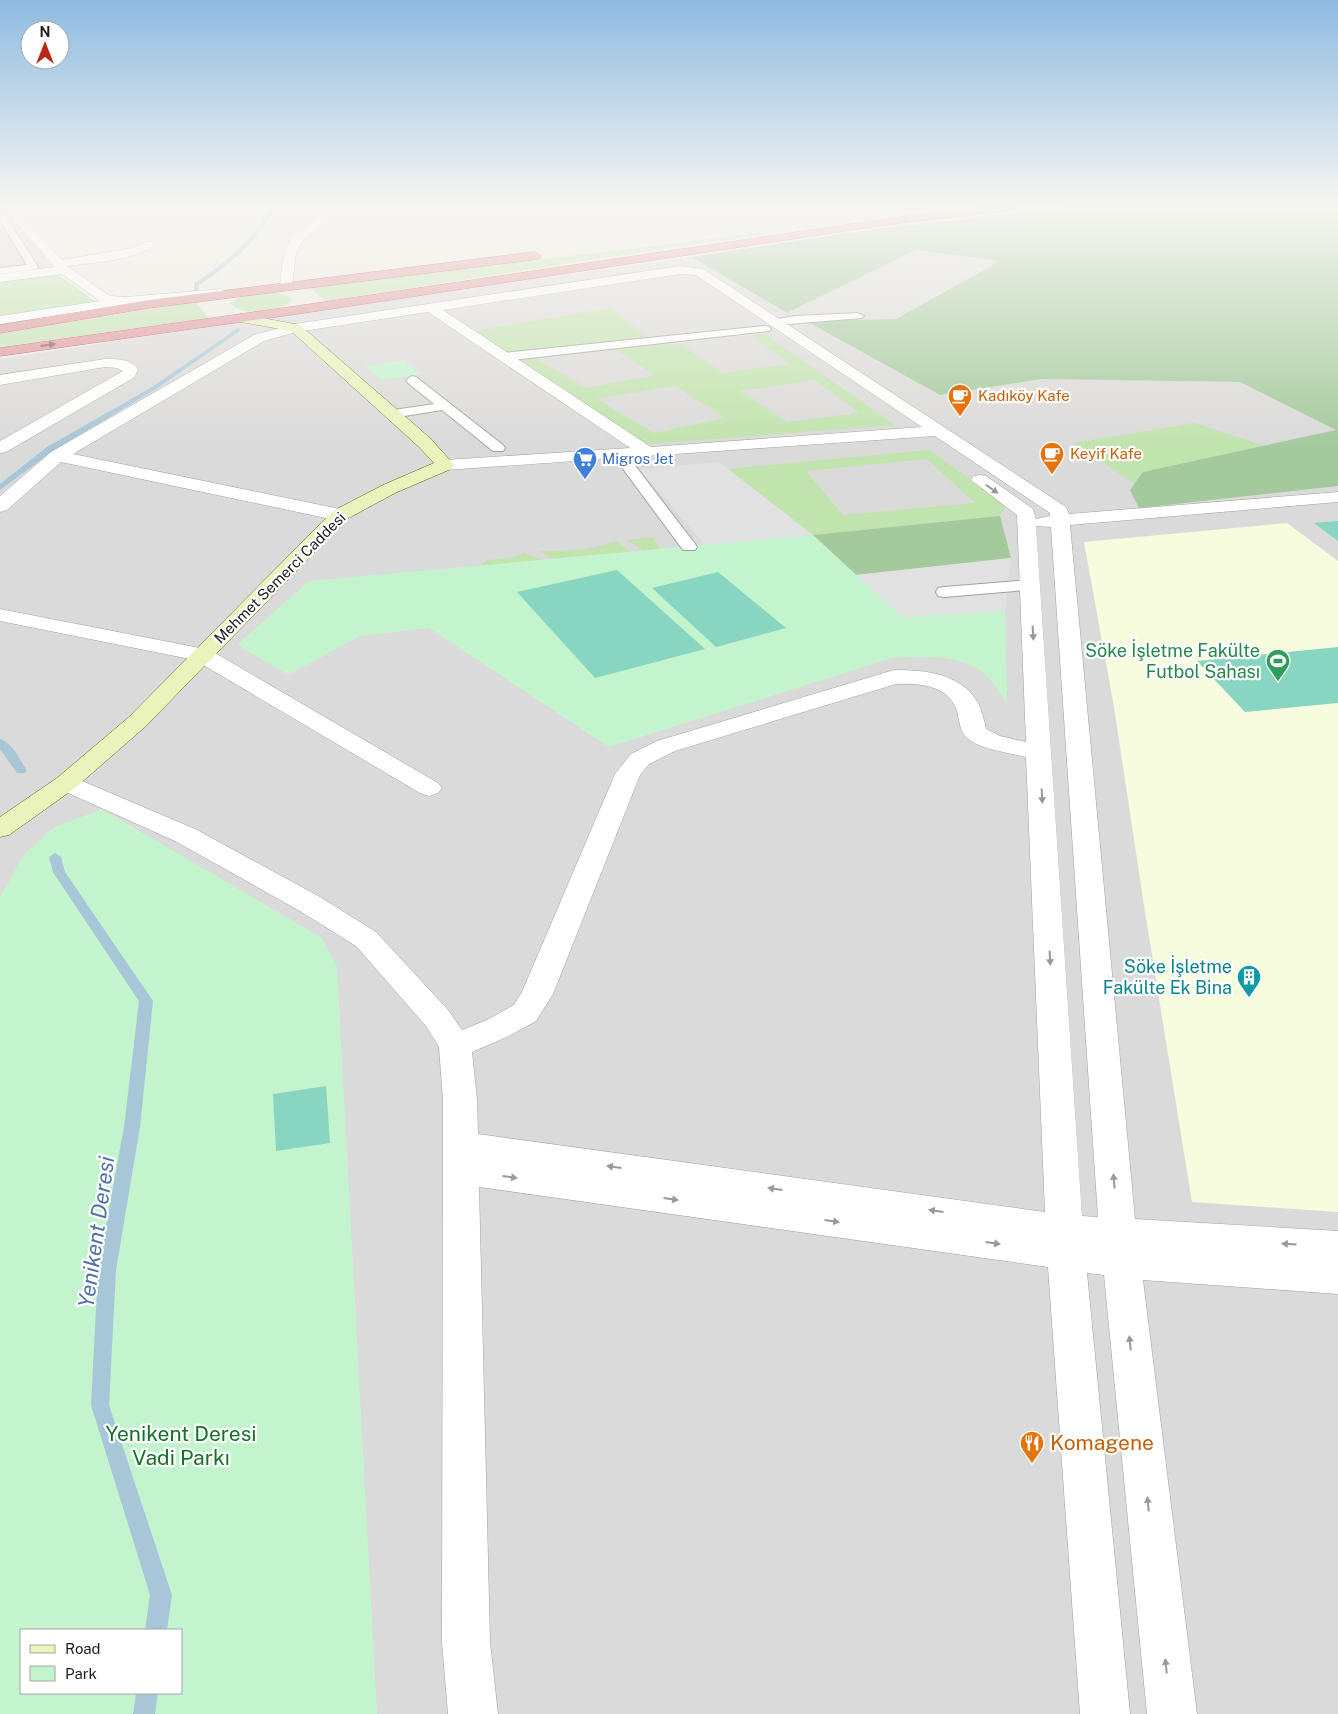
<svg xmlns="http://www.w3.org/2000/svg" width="1338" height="1714" viewBox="0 0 1338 1714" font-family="'Public Sans',sans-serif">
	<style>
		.residential { fill: #dbdada; fill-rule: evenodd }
		.education { fill: #f8fcde }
		.grass { fill: #c1e3ad; fill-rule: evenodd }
		.forest { fill: #a3c99c }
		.park { fill: #c3f4ce; fill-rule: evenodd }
		.pitch { fill: #88d5c1 }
		.parking { fill: #e1e1e1 }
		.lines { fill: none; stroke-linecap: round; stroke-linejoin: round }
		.stream { fill: #a7c6d7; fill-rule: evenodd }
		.lane-casing { stroke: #a1a1a1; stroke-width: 2 }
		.street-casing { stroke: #a1a1a1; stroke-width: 1 }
		.secondary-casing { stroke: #53690f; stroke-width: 1 }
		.highway-casing { stroke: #c73453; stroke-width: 1 }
		.lane { fill: #fff; fill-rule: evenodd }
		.street { fill: #fff; fill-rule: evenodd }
		.secondary { fill: #e9f3bb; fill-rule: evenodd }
		.highway { fill: #de9196; fill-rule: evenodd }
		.oneway { fill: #745153 }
		.oneway2 { fill: #999 }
		.labels { text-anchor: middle; stroke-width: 4.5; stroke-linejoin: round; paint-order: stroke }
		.far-food-label { font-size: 15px; fill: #c56008; stroke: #fff; text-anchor: start }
		.far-shop-label { font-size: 15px; fill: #366cbe; stroke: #fff; text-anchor: start }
		.far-street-label { font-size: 15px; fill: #1d1d1d; stroke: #fff }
		.leisure-label { font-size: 18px; fill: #27864d; stroke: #fff; text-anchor: end }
		.culture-label { font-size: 18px; fill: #0d838f; stroke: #fff; text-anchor: end }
		.near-park-label { font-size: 21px; fill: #157028; stroke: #fff }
		.near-food-label { font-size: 21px; fill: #c56008; stroke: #fff; text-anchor: start }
		.near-water-label { font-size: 22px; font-style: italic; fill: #5270a3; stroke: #fff }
	</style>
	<rect width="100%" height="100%" fill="#edebe3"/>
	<g class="residential">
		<path d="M0,207H8L59,264L35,270L0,275Z"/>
		<path d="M916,250L1002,261L896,319L808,321L940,395L1042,379L1240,382L1338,397V1714H0V359L314,311L691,257L787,313ZM21,1630H181V1693H21Z"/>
	</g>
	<path class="education" d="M1287,523L1338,561V1212L1192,1202L1145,912L1114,707L1084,542Z"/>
	<g class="grass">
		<path d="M763,232L769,234L622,255L326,301L307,285L615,251Z"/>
		<path d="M56,273L97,303L0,319V281Z"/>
		<path d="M268,293H279L291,298V302C277,311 243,318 230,303L240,297Z"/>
		<path d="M195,302L209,318L0,347V333Z"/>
		<path d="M611,308L647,337L499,354L467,332Z"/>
		<path d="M765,334L895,425L637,445L510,360L535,358L586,388L655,375L611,347L681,344L722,373L790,364L751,335ZM814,380L860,413L787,422L740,391ZM675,386L725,418L654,433L597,399Z"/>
		<path d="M1195,423L1265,446L1143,472L1135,484L1074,443Z"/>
		<path d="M930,450L1006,506L1000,516L813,535L728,469ZM927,459L975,503L843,515L806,471Z"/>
		<path d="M652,537L661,549L644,551L627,540Z"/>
		<path d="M615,541L631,552L554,559L539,551C565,551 591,551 615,541Z"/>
		<path d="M524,553L543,560L480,566L487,560L512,558Z"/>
	</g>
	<g class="forest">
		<path d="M1066,207H1338V486L1139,508L1130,490L1143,472L1336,430L1240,382L1042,379L940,395L806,321L896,319L1000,261L916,250L787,313L691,257L854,232Z"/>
		<path d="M1000,516L1011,558L856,575L813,535Z"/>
	</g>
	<g class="park">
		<path d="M404,360L421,374L383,380L365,366Z"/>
		<path d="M813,535L902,617L1005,611L1007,704C1000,692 992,678 980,670C955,654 921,656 892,658L609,747L429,628L360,636L288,675L237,645L309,581Z"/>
		<path d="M102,809L322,938L337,967L377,1714H0V897L24,855L53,828ZM21,1630H181V1693H21Z"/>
	</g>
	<g class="pitch">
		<path d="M1338,521V541L1314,523Z"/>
		<path d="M617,570L705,649L595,678L517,592Z"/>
		<path d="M718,572L786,628L716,647L652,588Z"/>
		<path d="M1338,647V703L1245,712L1197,661Z"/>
		<path d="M326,1086L330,1143L276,1151L273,1094Z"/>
	</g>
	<g class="parking">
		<path d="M719,462L728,469L813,535L705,545L639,469Z"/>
		<path d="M1011,558L1005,611L902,617L856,575Z"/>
	</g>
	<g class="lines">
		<g class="stream">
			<path d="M271,207H276C258,241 231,264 199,285L198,291H194V283C226,263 253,240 271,207Z"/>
			<path d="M238,328L240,329V331L156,389L53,451L0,490V484L47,447L152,387Z"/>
			<path d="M0,739C12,742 21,761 27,771L25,773H17L0,749Z"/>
			<path d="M55,853L61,857L65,872L153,1001L140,1127L116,1270L109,1405L172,1595L167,1630H145L150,1595L91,1405L98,1270L124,1127L139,1001L53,872L49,857Z"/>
			<path d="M136,1693H158L155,1714H133Z"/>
		</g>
		<defs>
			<g id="lane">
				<path d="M0,210L4,213L38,267L37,269L0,274V268L27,265L0,220Z"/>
				<path d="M858,313L864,316L862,318L776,325L770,322L772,320L795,316Z"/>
				<path d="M765,326L769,327L771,329L769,331L504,361L498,357L504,353Z"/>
				<path d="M412,376L416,377L503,445L505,448L503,451H493L442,410L392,418L387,417L385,414L387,411L434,404L408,383L406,380Z"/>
				<path d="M619,450L624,451L695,544L697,547L695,550H683L612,454Z"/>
				<path d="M1031,580L1037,581L1039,585L1037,589L944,597L938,596L936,592L938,588L944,587Z"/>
			</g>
			<g id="street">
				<path d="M3,207H14L62,260L132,248L145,242H153L155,244C141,260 89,263 67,266L110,296L126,297L221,289L227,293L221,297L124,305L0,324V316L100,301L62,274L0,282V274L55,267Z"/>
				<path d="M325,207H336L328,223L304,239L296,253L292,286L286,290L281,289L280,286C282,269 282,245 296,234C310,223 317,224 325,207Z"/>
				<path d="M680,266L703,269L1066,507L1069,514L1338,492V502L1070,525L1135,1219L1338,1231V1294L1143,1280L1197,1714H1147L1104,1275L1087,1273L1130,1714H1080L1048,1267L479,1187L490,1642L498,1714H448L442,1642L443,1100L439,1047L426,1026L356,946L300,911L175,841L57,788L53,783L57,778L66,775L75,778L195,829L320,897L376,932L448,1010L462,1030L487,1020L514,1005L522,992L615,774L631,754L657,741L894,670C925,670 961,673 978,703C982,711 984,720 986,729L1000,736L1026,742L1017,515L971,480L974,476L980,475L986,476L1033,509L1036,519L1050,516V513L935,436L445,470L439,469L436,465L439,461L445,460L630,448L428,312L296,332L264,341L73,454L340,509L347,511L349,515L347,519L340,521L61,462L7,510L0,512V496L51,452L254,335L295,324ZM680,274L696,275L922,427L651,447L443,310ZM1036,526L1051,527L1098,1217L1082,1216ZM896,684C919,683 949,685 957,711C959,719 960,730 965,736C976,749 1011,753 1026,757L1045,1212L478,1134L477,1100L472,1052L509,1036L536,1021L553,994L640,775L649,764L675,751Z"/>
				<path d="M105,359C117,359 131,359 138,369L135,377L6,452L0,453V441L123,371L117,368L105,367L0,385V375Z"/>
				<path d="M0,609L210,650L438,783L442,788L438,793L429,796L420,793L195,660L0,621Z"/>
			</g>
			<path id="secondary" d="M241,314L300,325L431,439L454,465L451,469L395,493L347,519L145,727L75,788L9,835L0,837V817L57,778L129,717L333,511L383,485L434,463L419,447L291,331L236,321L234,318Z"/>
			<g id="highway">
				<path d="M983,207H1020L1015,210L892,224L297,314L0,356V348L297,306L892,218Z"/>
				<path d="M535,252L541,256L539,259L149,308L0,333V325L149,300Z"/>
			</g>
		</defs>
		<use href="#lane" class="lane-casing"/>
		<use href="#street" class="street-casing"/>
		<use href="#secondary" class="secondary-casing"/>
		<use href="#highway" class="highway-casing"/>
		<use href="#lane" class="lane"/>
		<use href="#street" class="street"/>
		<use href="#secondary" class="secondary"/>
		<use href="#highway" class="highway"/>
	</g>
	<defs><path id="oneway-solid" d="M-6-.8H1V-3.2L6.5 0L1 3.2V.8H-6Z" transform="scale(1.25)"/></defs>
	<use class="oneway" href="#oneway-solid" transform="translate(48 345) rotate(-8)"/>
	<g class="oneway2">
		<use href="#oneway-solid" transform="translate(992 489) rotate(35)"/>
		<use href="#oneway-solid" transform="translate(1033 633) rotate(87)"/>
		<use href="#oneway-solid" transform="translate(1042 796) rotate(87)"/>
		<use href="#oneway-solid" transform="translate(1050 958) rotate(87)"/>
		<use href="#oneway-solid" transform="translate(614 1167) rotate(-172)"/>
		<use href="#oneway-solid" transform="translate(510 1177) rotate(8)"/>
		<use href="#oneway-solid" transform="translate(1114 1181) rotate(-95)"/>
		<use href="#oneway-solid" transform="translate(775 1189) rotate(-172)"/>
		<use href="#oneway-solid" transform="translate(671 1199) rotate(8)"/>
		<use href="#oneway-solid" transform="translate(936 1211) rotate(-172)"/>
		<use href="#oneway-solid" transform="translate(832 1221) rotate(8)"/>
		<use href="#oneway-solid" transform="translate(993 1243) rotate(8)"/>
		<use href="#oneway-solid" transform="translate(1289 1244) rotate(-176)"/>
		<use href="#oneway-solid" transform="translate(1130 1343) rotate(-96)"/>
		<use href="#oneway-solid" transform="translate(1148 1504) rotate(-96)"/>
		<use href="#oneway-solid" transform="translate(1166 1666) rotate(-96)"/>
	</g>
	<linearGradient id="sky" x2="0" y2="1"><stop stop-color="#8ebbe1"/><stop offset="0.46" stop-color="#f7f6f2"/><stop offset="1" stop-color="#f7f6f2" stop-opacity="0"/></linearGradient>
	<rect width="1338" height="447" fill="url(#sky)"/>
	<defs>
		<symbol id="cafe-pin" viewBox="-11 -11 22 30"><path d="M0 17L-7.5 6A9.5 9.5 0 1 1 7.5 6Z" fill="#e8710a" stroke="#fff"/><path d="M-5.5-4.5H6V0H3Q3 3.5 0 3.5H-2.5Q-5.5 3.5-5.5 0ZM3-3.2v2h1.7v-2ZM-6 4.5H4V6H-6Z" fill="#fff"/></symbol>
		<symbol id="supermarket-pin" viewBox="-11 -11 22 30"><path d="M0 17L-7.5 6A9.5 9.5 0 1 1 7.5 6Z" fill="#3f7fe0" stroke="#fff"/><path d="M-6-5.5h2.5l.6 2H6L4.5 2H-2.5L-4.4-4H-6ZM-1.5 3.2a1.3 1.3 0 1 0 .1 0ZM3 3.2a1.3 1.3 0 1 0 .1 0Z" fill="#fff"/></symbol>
		<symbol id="stadium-pin" viewBox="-11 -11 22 30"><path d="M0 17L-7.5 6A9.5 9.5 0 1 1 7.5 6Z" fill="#2e9e5b" stroke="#fff"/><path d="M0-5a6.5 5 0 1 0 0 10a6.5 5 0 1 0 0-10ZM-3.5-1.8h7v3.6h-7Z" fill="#fff"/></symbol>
		<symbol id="building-pin" viewBox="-11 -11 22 30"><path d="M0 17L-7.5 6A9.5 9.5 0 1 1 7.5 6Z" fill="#0f9aa8" stroke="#fff"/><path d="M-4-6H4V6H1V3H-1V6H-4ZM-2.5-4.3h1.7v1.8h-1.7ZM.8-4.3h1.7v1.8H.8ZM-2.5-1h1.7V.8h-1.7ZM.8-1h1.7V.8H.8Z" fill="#fff"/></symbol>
		<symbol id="restaurant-pin" viewBox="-11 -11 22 30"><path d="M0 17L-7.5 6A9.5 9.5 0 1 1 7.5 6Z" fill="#e8710a" stroke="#fff"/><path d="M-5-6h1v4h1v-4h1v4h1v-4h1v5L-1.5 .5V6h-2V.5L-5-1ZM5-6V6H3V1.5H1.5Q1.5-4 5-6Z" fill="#fff"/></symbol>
	</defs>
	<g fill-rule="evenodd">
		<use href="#cafe-pin" x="946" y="382" width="28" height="38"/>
		<use href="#cafe-pin" x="1038" y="440" width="28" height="38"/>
		<use href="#supermarket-pin" x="571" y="445" width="28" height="38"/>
		<use href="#stadium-pin" x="1264" y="647" width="28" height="38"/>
		<use href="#building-pin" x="1235" y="963" width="28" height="38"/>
		<use href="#restaurant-pin" x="1018" y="1429" width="28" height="38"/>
	</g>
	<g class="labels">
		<g class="far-food-label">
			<text x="978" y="401">Kadıköy Kafe</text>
			<text x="1070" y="459">Keyif Kafe</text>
		</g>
		<g class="far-shop-label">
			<text x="602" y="464">Migros Jet</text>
		</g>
		<g class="far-street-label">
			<text transform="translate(280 578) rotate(-45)" y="5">Mehmet Semerci Caddesi</text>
		</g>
		<g class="leisure-label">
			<text x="1260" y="657">Söke İşletme Fakülte<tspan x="1260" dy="21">Futbol Sahası</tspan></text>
		</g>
		<g class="culture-label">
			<text x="1232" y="973">Söke İşletme<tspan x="1232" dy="21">Fakülte Ek Bina</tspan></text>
		</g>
		<g class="near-park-label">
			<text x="181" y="1441">Yenikent Deresi<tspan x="181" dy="24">Vadi Parkı</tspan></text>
		</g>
		<g class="near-food-label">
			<text x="1050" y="1450">Komagene</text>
		</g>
		<g class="near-water-label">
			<text transform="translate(96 1232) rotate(-82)" y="8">Yenikent Deresi</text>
		</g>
	</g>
	<rect x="20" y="1629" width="162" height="65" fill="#ffffff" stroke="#a5a5a5"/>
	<rect x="30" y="1645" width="25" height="8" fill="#e9f3bb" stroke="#a5a5a5"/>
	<text x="65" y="1654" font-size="15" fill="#1d1d1d">Road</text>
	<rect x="30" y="1666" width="25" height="15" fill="#c3f4ce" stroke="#a5a5a5"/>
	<text x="65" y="1679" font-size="15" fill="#1d1d1d">Park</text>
	<g transform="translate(45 45)"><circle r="24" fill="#ffffff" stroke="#a5a5a5"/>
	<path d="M0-4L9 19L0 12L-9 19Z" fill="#b72712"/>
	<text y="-8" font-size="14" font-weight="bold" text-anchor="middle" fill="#1d1d1d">N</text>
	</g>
</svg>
